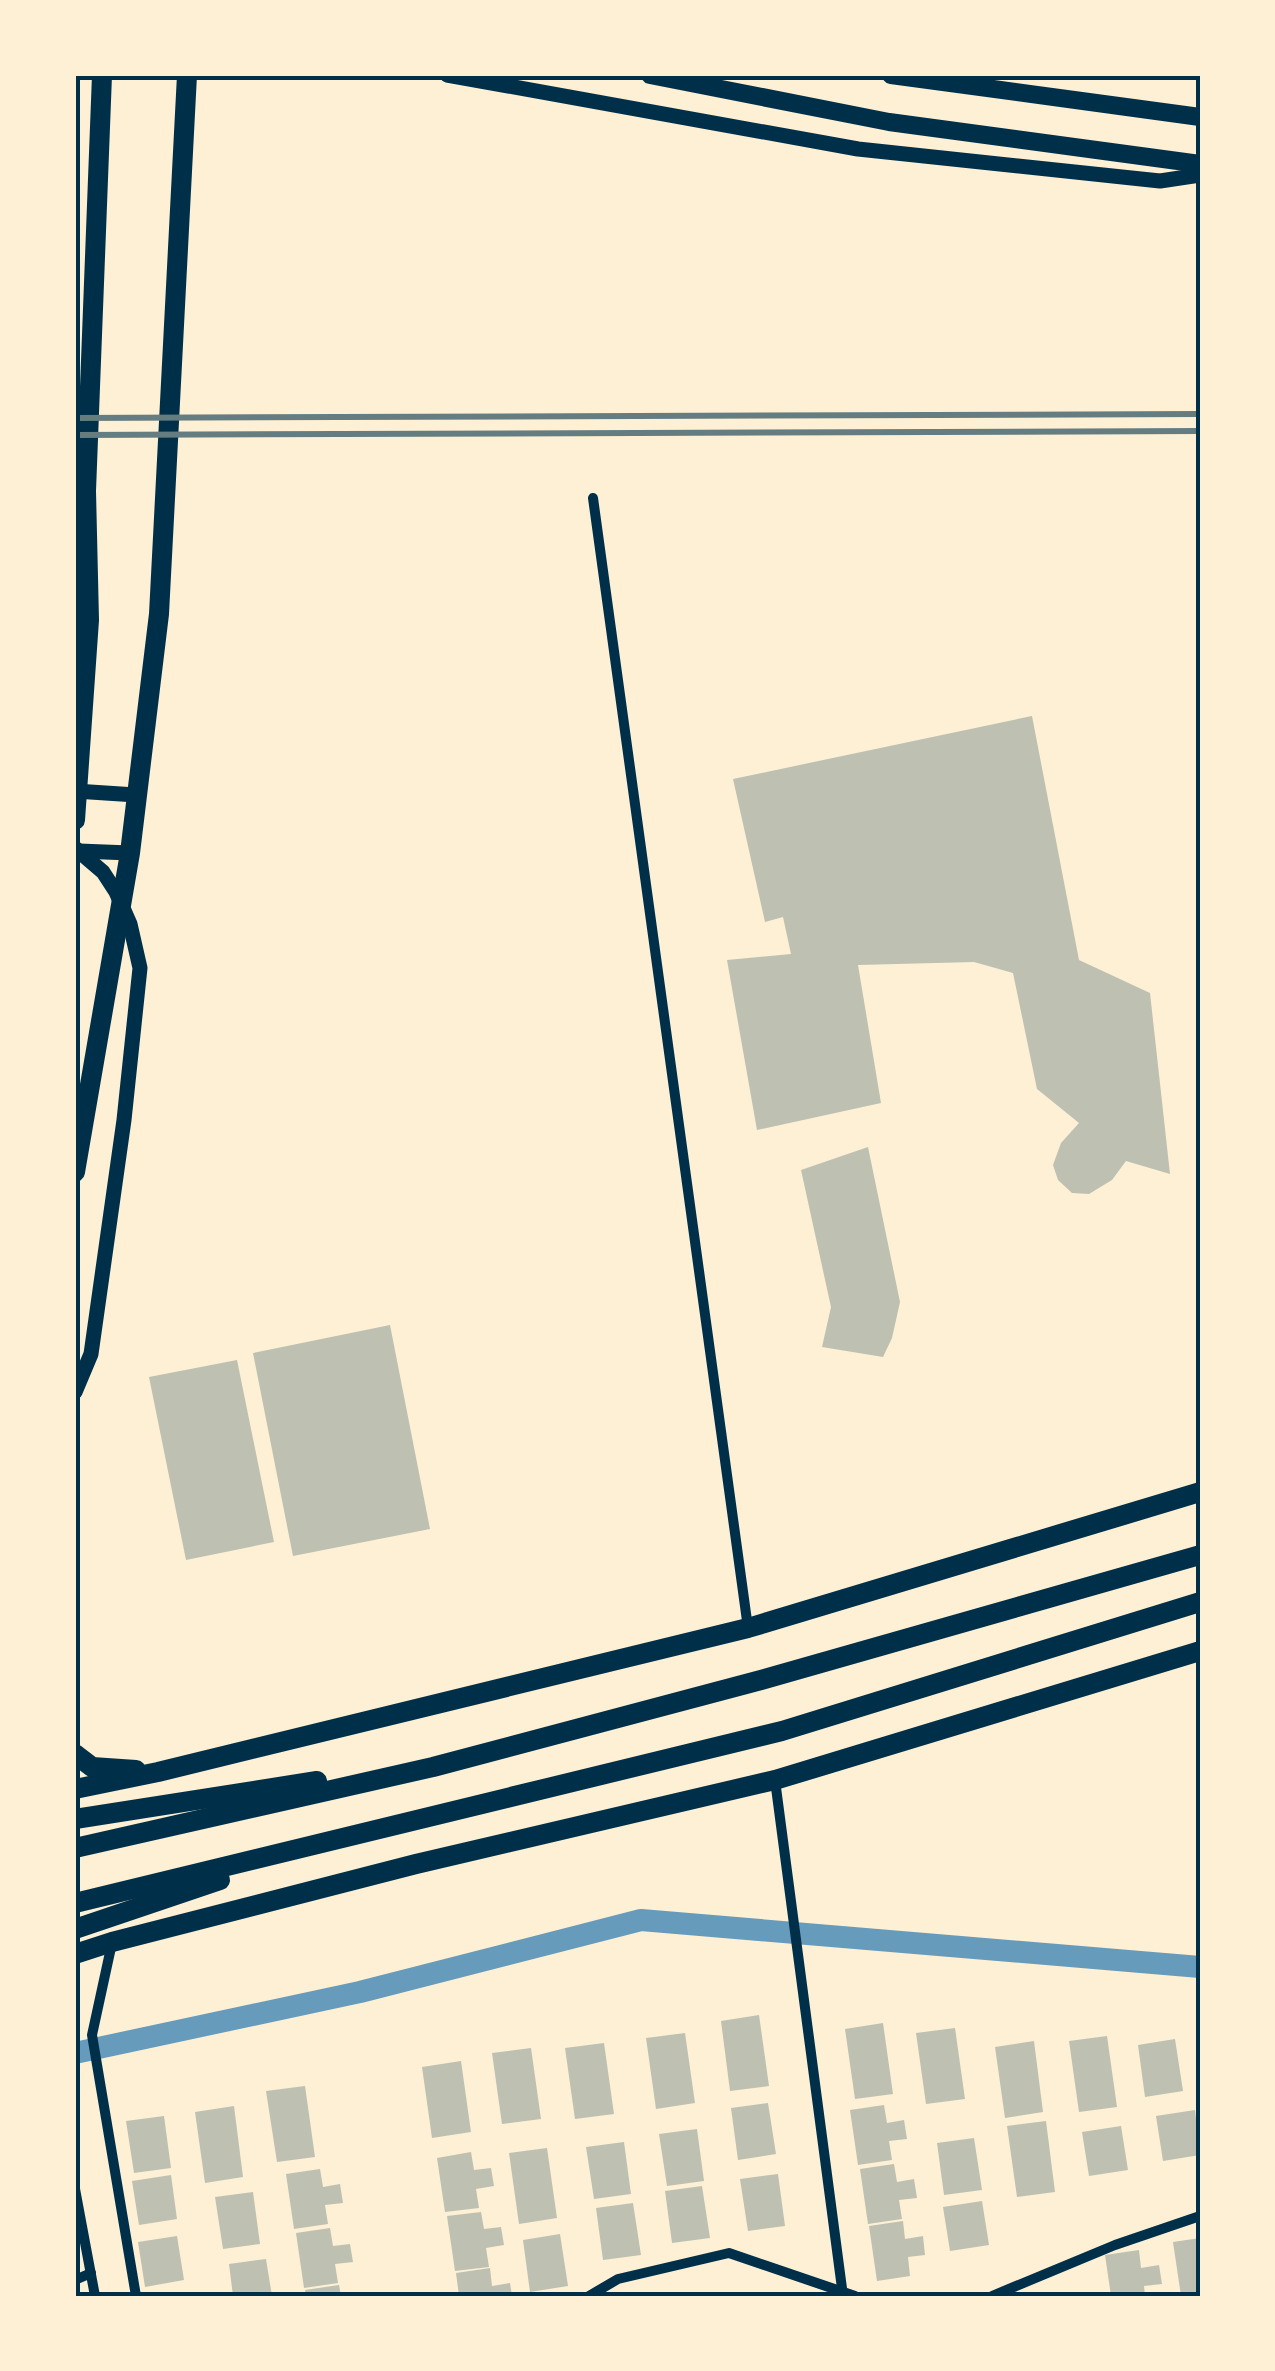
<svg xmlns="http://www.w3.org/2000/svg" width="1275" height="2371" viewBox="0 0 1275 2371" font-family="'Open Sans',sans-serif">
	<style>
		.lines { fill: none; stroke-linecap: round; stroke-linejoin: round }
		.canal { stroke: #669bbc; stroke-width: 22 }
		.building { fill: #bec0b2 }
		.minor { stroke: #003049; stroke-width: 10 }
		.tertiary { stroke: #003049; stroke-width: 15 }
		.secondary { stroke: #003049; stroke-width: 18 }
		.primary { stroke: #003049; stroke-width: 20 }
		.trunk { stroke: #003049; stroke-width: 20 }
		.rail { stroke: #657d81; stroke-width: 6 }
		.neatline { fill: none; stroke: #003049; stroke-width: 4 }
	</style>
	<rect width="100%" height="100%" fill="#fdf0d5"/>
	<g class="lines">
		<path class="canal" d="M75,2053L360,1992L641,1920L1200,1967"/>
	</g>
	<g class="building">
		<path d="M1032,716L1079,960L1150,993L1170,1174L1126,1161L1112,1180L1089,1194L1072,1193L1058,1180L1053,1165L1061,1143L1079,1123L1037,1089L1013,973L974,962L858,965L881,1103L757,1130L727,960L791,954L783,917L765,922L733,779Z"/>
		<path d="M868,1147L900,1302L892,1338L883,1357L822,1347L831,1307L801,1170Z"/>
		<path d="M390,1325L430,1529L293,1556L253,1353Z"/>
		<path d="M237,1360L274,1542L186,1560L149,1377Z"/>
		<path d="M759,2015L769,2086L730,2091L721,2021Z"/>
		<path d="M883,2023L893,2094L855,2099L845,2029Z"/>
		<path d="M955,2028L965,2099L926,2104L916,2033Z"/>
		<path d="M685,2033L695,2103L656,2109L646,2038Z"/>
		<path d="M1107,2036L1117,2107L1079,2112L1069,2041Z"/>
		<path d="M1175,2039L1183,2091L1145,2097L1138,2045Z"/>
		<path d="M1034,2041L1043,2112L1005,2118L995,2047Z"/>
		<path d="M604,2043L614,2114L575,2119L565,2048Z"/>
		<path d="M531,2048L541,2119L502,2124L492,2053Z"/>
		<path d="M461,2061L471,2132L432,2138L422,2067Z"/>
		<path d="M305,2086L315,2157L277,2162L266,2091Z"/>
		<path d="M768,2103L776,2154L738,2160L731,2108Z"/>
		<path d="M884,2105L887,2123L904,2120L907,2139L889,2141L892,2160L858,2165L850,2110Z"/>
		<path d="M234,2106L243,2177L205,2183L195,2112Z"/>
		<path d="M1195,2110L1200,2155L1163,2161L1156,2116Z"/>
		<path d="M164,2116L171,2168L134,2173L126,2121Z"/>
		<path d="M1046,2121L1055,2192L1017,2197L1007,2126Z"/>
		<path d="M1121,2126L1128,2170L1089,2176L1082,2132Z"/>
		<path d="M697,2129L704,2181L667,2186L659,2134Z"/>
		<path d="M974,2138L982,2190L944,2195L937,2143Z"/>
		<path d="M624,2142L631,2194L594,2199L586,2147Z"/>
		<path d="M547,2148L557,2218L519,2224L509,2153Z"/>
		<path d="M471,2152L474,2170L491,2168L494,2186L476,2189L479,2208L445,2212L437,2158Z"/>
		<path d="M894,2164L897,2182L914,2179L917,2198L899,2200L902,2219L868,2224L860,2169Z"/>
		<path d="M320,2169L323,2187L340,2184L343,2203L325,2205L328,2224L294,2229L286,2174Z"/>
		<path d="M778,2174L785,2226L748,2231L740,2179Z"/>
		<path d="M171,2175L177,2219L139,2225L132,2181Z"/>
		<path d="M702,2186L710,2238L672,2243L665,2191Z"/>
		<path d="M253,2192L260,2244L223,2249L215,2197Z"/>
		<path d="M982,2201L989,2245L950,2251L943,2207Z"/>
		<path d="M633,2203L641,2255L603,2260L596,2208Z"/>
		<path d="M481,2212L484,2229L501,2227L504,2245L486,2248L489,2267L455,2271L447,2216Z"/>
		<path d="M903,2221L905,2239L923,2236L925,2255L908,2257L910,2276L877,2281L869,2226Z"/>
		<path d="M330,2228L333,2246L350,2244L353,2262L335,2264L338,2283L304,2288L296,2233Z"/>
		<path d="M560,2234L568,2286L530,2292L523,2240Z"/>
		<path d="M177,2236L184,2280L145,2287L138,2242Z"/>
		<path d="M1200,2238V2294L1181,2296L1173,2242Z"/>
		<path d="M1139,2250L1141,2268L1159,2265L1162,2284L1144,2286L1145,2296H1111L1105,2255Z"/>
		<path d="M266,2259L272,2296H233L229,2264Z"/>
		<path d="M490,2268L492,2286L510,2283L512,2296H459L456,2273Z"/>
		<path d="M339,2285L341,2296H306L305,2290Z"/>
	</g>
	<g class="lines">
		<g class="minor">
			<path d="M593,498L748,1628"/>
			<path d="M775,1780L843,2296"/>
			<path d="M112,1943L92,2035L136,2296"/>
			<path d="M75,2189L95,2296"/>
			<path d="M75,2280L91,2273"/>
			<path d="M589,2296L618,2279L729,2253L855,2296"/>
			<path d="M992,2296L1115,2245L1200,2216"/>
		</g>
		<g class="tertiary">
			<path d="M447,75L858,149L1160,181L1200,175"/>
			<path d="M75,791L136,795"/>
			<path d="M75,848L103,872L116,892L130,924L140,968L124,1120L91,1354L75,1392"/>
			<path d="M79,851L130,853"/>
		</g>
		<g class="secondary">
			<path d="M650,75L889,122L1200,164"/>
			<path d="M891,75L1200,117"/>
		</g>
		<g class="primary">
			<path d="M75,820L89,620L86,491L102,75"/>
			<path d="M75,1172L130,853L159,614L187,75"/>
			<path d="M75,1754L92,1767L136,1770"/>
			<path d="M75,1789L158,1772L748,1628L1200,1492"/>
			<path d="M75,1954L112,1942L416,1864L775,1780L1200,1651"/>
		</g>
		<g class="trunk">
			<path d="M75,1819L317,1781"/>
			<path d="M75,1848L433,1767L761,1680L1200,1555"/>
			<path d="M75,1903L782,1731L1200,1602"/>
			<path d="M75,1929L220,1880"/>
		</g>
		<g class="rail">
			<path d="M75,418L1200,414"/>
			<path d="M75,435L1200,431"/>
		</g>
	</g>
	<rect width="1275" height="2371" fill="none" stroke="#fdf0d5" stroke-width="155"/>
	<rect x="78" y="78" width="1120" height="2216" class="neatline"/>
</svg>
